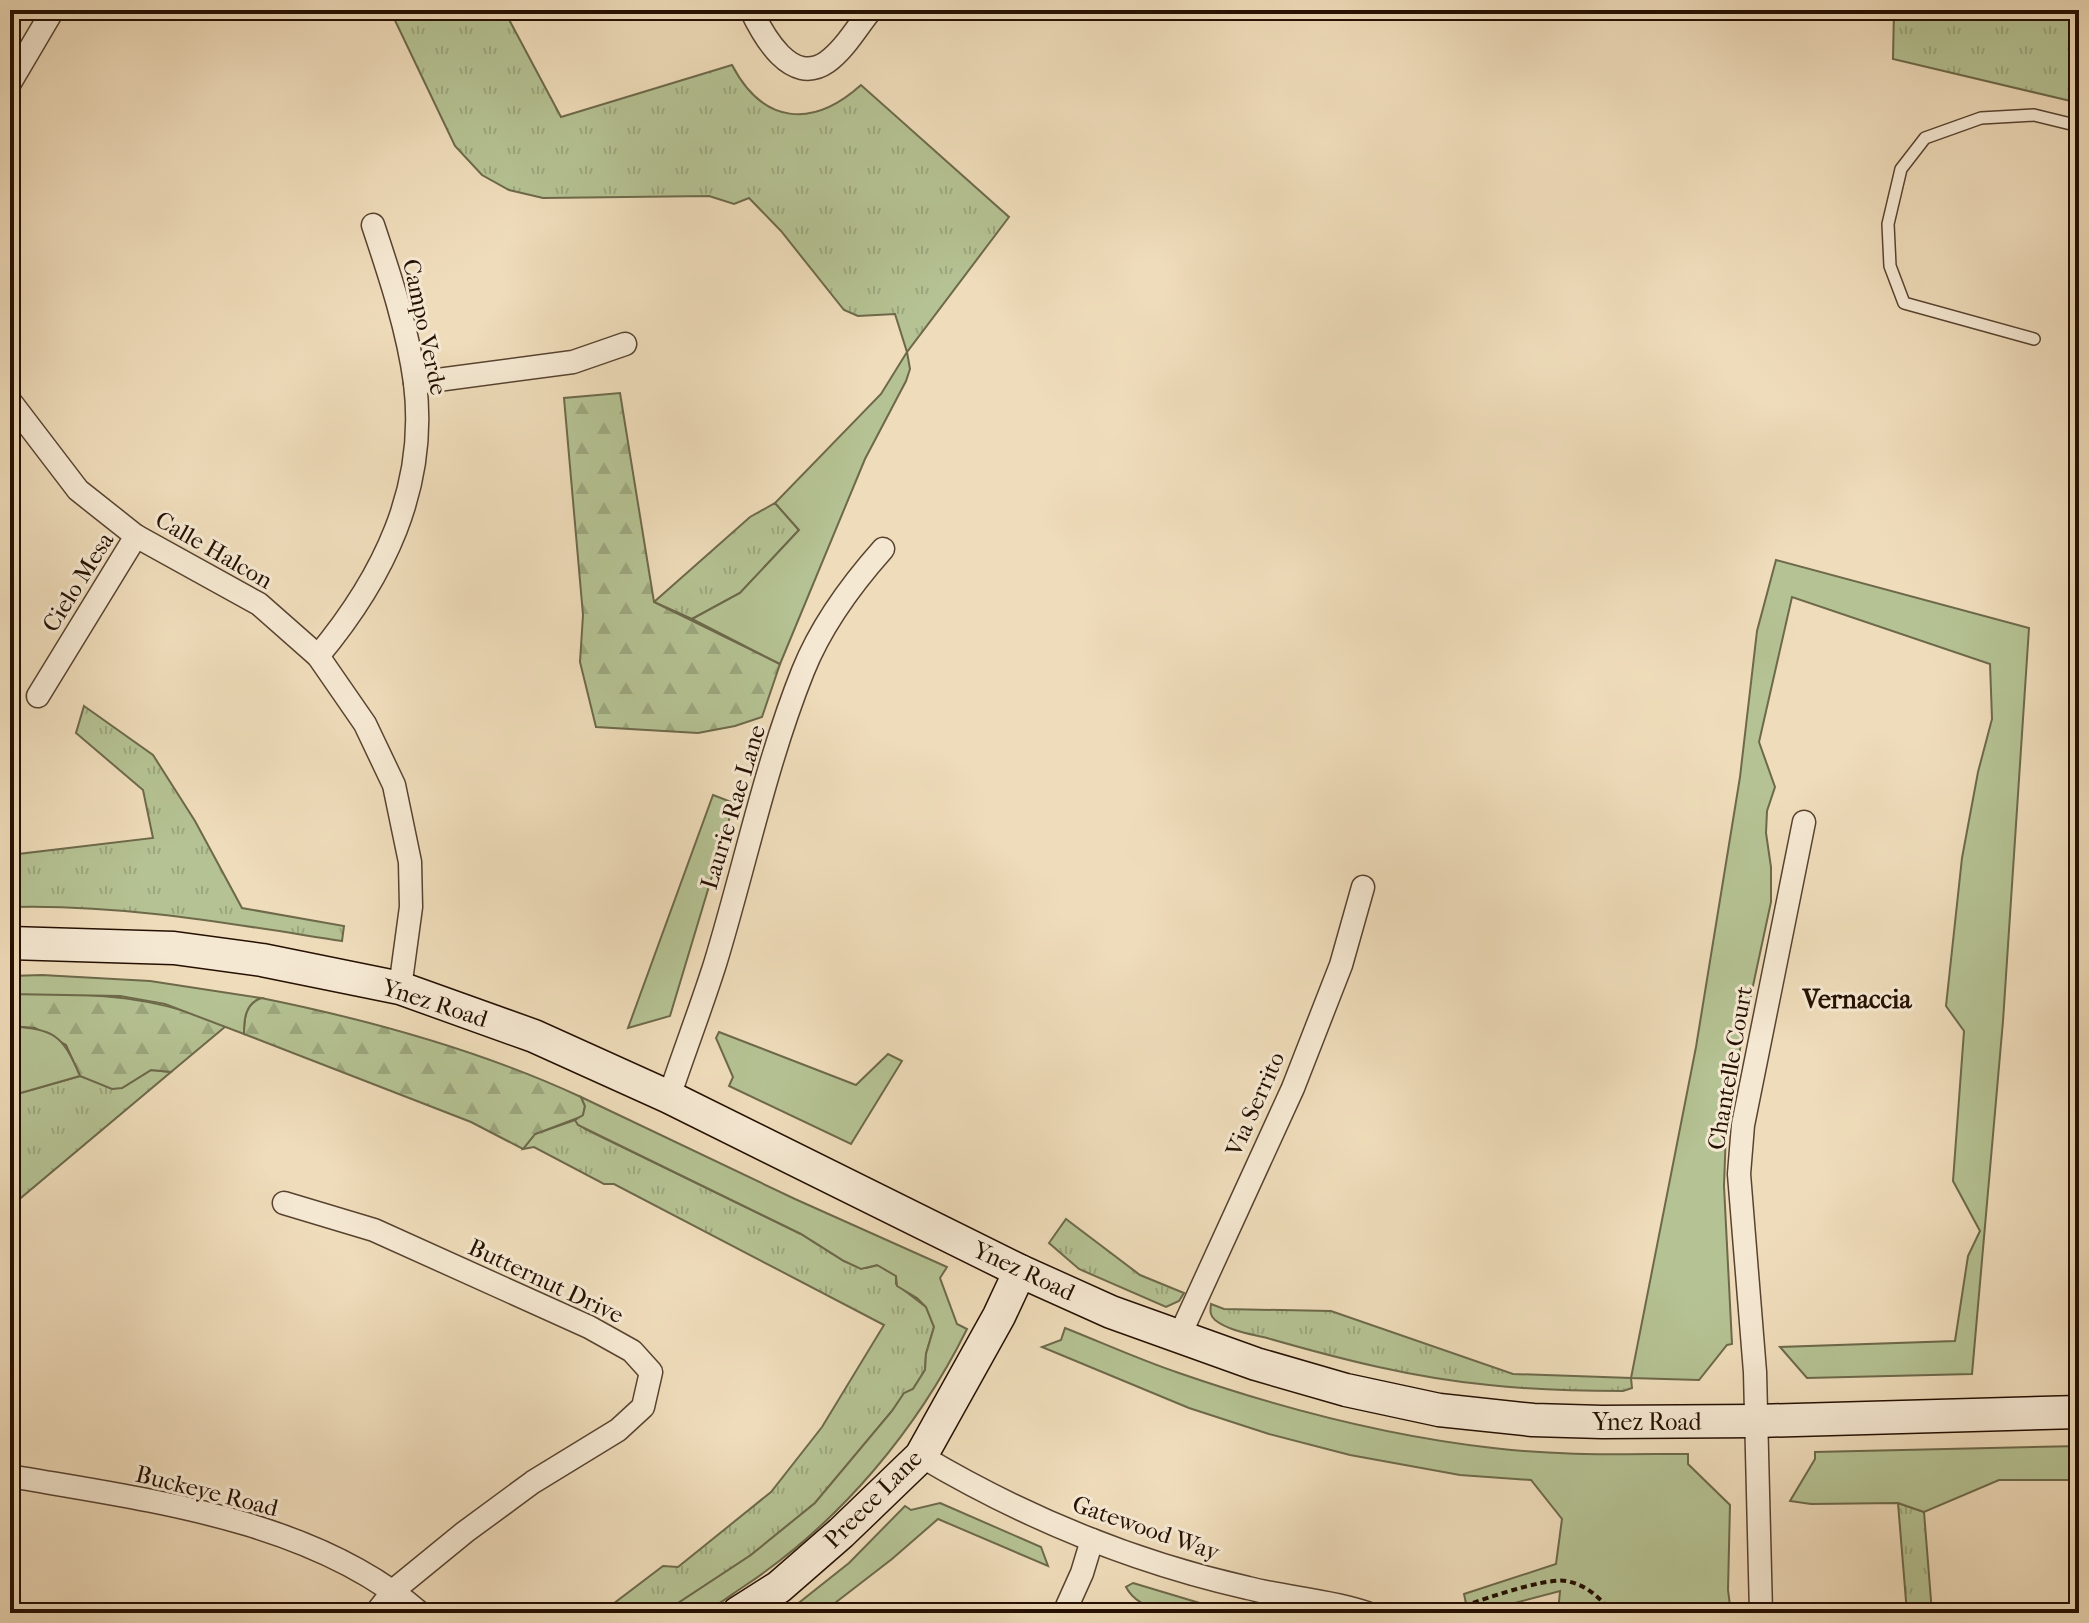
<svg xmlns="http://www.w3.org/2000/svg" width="2089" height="1623" viewBox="0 0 2089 1623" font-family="'IM FELL French Canon',serif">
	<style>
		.grass { fill: url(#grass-tufts); stroke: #6d694a; stroke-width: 2 }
		.forest { fill: url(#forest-firs); stroke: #6d694a; stroke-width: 2 }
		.green { fill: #b5c293; stroke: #6d694a; stroke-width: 2 }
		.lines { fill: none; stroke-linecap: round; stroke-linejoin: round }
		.lane-casing { stroke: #584330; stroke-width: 14 }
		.street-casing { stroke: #584330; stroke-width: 25 }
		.secondary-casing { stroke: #251002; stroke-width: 35 }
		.path { stroke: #251002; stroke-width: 4; stroke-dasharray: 6 4; stroke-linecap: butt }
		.lane { stroke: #f5e8d2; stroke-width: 11 }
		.street { stroke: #f5e8d2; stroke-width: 22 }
		.secondary { stroke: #f5e8d2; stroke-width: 32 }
		.labels { text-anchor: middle; stroke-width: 6; stroke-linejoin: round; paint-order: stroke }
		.street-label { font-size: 24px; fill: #251002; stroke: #f5e8d2 }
		.neighbourhood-label { font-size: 26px; font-weight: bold; fill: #251002; stroke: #f5e8d2 }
	</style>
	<defs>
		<pattern id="grass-tufts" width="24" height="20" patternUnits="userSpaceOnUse" patternTransform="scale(2)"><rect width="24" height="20" fill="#b5c293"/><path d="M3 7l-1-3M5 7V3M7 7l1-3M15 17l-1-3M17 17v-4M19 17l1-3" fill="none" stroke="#9ca67d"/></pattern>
		<pattern id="forest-firs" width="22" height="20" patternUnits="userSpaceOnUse" patternTransform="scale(2)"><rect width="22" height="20" fill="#b5c293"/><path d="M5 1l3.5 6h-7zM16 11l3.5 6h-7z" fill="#9ca67d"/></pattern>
	</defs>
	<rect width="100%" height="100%" fill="#efdcba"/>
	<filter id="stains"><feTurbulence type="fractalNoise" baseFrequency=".0025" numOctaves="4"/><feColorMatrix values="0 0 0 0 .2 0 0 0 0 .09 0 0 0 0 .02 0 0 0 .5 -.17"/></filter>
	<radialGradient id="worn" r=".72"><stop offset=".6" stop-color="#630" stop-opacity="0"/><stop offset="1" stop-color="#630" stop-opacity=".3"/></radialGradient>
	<g class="grass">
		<path d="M390,10H504L561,117L732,65C763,124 812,129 861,85L1009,217L907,352L895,314L858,316L844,310L781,231L749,198L734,204L709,196L543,198L509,190L482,175L455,146Z"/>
		<path d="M1894,10H2079V103L1893,59Z"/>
		<path d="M775,503L799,530L740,593L692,619L654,602L750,517Z"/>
		<path d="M84,706L153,755L195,821L242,908L344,926L342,941C232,924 123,904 10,907V855L153,838L143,790L76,733Z"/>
		<path d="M151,1070L171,1072L10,1207V1096L80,1076L122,1088Z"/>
		<path d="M575,1120L585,1129L801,1234L844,1261L866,1268L878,1265L896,1276V1284L926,1307L934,1327L926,1354L925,1370L913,1389L904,1394L892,1411L815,1503L751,1555L663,1613H586L605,1610L663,1566L678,1567L771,1492L822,1427L884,1325L614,1184H604L534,1147L523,1149L535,1134Z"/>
		<path d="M1066,1219L1140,1275L1184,1293L1179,1301L1166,1307L1079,1269L1049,1243Z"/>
		<path d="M1211,1304L1224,1309L1331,1311L1513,1374L1631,1378L1632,1388L1623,1391C1578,1391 1534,1390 1489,1385C1414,1378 1340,1359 1267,1338C1251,1334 1229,1331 1215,1320C1210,1316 1210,1311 1211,1304Z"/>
		<path d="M1898,1503L1924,1512L1932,1613H1907Z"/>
	</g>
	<g class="forest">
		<path d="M620,393L654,602L780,664L762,717L735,726L698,733L596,727L580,662L583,615L564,398Z"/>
		<path d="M23,993C98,994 156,996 226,1026L171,1072L151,1070L122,1088L112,1089L80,1076L66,1045L35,1028L10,1026V994Z"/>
		<path d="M261,998C370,1020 480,1050 581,1097L585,1106L583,1116L535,1134L523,1149L471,1122L244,1034C244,1019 245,1004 261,998Z"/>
	</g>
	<g class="green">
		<path d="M907,352L910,369L906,381L865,459L780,664L692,619L740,593L799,530L775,503L881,394Z"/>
		<path d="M1776,560L2029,628L2003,1021L1972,1374L1807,1378L1780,1347L1955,1341L1968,1256L1980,1231L1953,1181L1964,1031L1946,1006L1962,858L1978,772L1992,719L1990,664L1792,597L1759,742L1775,787L1767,811L1766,833L1771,867V902L1742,1037L1726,1131L1724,1186L1732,1344L1727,1345L1699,1380L1631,1378L1696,1047L1740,777L1757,631Z"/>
		<path d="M713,795L734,803L670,1016L628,1028Z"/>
		<path d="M42,975L150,981L261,998C245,1004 244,1019 244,1034L165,1004L120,996L10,994V976Z"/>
		<path d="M10,1026C55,1030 62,1034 80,1076L10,1096Z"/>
		<path d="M719,1032L856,1085L888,1054L902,1061L851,1144L729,1086L733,1077L716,1038Z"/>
		<path d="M581,1097L795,1199L947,1267L940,1278L957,1324L967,1329C917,1430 840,1522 746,1585C733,1593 720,1605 705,1611C695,1616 676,1613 663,1613L751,1555L815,1503L892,1411L904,1393L913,1389L925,1370L926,1354L934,1327L926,1307L917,1298L897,1286L896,1276L877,1265L861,1269L844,1261L801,1234L578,1125L575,1120L583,1115L585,1106Z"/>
		<path d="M1065,1328C1103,1343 1140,1360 1179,1373C1280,1408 1387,1436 1493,1448C1558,1456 1623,1454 1688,1454V1464L1730,1505L1728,1590L1731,1613H1558L1560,1591L1477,1613H1468L1464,1594L1556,1564L1562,1519L1531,1480L1460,1475L1350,1455L1269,1434L1189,1408L1042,1347L1061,1340Z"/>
		<path d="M2079,1446V1480H1999L1924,1512L1898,1503L1811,1504L1790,1501L1815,1459V1452Z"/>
		<path d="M940,1503L1041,1547L1048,1566L938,1519L892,1559L822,1613H786L849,1563L905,1506L911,1510Z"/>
		<path d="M1133,1583L1233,1613C1201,1613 1143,1620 1126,1587Z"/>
	</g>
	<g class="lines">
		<defs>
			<path id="lane" d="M2034,339L1904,303L1890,266L1888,224L1901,169L1925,138L1981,118L2034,115L2079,126"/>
			<g id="street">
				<path d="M751,10C763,35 791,87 827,62C845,49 857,27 871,10"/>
				<path d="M10,83L53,10"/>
				<path d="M415,383L573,362L625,344"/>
				<path d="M10,401L78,490L136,536L259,604L318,656L365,724L394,785L410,862L411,907L400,988"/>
				<path d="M318,656C383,578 428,488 415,383C408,330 390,276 373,225"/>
				<path d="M38,696L136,536"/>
				<path d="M669,1097C684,1052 701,1008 715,964C745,866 765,766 803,671C821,626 851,585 883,549"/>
				<path d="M284,1203L374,1230L589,1327L632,1351L651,1372L643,1407L618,1430L533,1482L465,1532L394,1590L376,1613"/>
				<path d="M1179,1337L1293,1088L1341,965L1363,887"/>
				<path d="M921,1456C1022,1516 1133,1562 1248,1588C1287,1598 1329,1600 1367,1613"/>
				<path d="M10,1476C147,1500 312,1519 420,1613"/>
				<path d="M1064,1613L1082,1573L1092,1540"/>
				<path d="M1761,1613L1755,1372L1739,1174L1743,1125L1804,822"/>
			</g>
			<g id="secondary">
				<path d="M10,943L174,948L262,960L400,988L534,1036L669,1097L1020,1271L1111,1312L1256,1364L1346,1390L1439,1410L1533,1420L1602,1422L1757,1421L2079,1412"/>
				<path d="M738,1613L779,1587L841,1533L921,1456L999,1316L1020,1271"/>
			</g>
		</defs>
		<use href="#lane" class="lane-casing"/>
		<use href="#street" class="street-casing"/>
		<use href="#secondary" class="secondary-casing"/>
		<path class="path" d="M1445,1613C1469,1604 1543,1577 1566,1581C1585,1584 1601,1598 1612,1613"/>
		<use href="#lane" class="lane"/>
		<use href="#street" class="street"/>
		<use href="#secondary" class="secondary"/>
	</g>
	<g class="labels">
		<g class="street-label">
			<text transform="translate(425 327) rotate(78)" y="8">Campo Verde</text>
			<text transform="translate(214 550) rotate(30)" y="8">Calle Halcon</text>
			<text transform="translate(78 582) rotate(-58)" y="8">Cielo Mesa</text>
			<text transform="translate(733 807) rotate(-73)" y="8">Laurie Rae Lane</text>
			<text transform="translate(435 1003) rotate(18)" y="8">Ynez Road</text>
			<text transform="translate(1730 1068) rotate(-80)" y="8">Chantelle Court</text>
			<text transform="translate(1255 1104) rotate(-66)" y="8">Via Serrito</text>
			<text transform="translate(1024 1271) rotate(25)" y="8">Ynez Road</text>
			<text transform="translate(546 1281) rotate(25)" y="8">Butternut Drive</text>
			<text x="1647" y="1430">Ynez Road</text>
			<text transform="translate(207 1491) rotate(14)" y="8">Buckeye Road</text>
			<text transform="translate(873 1499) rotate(-45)" y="8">Preece Lane</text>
			<text transform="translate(1146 1528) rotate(19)" y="8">Gatewood Way</text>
		</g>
		<g class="neighbourhood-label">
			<text x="1857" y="1008">Vernaccia</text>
		</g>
	</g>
	<rect width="2089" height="1623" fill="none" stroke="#efdcba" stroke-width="40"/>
	<rect x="12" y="12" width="2065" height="1599" fill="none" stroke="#251002" stroke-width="4"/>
	<rect x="20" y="20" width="2049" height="1583" fill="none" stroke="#251002" stroke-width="2"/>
	<rect width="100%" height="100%" filter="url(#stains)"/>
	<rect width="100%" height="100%" fill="url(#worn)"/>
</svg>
